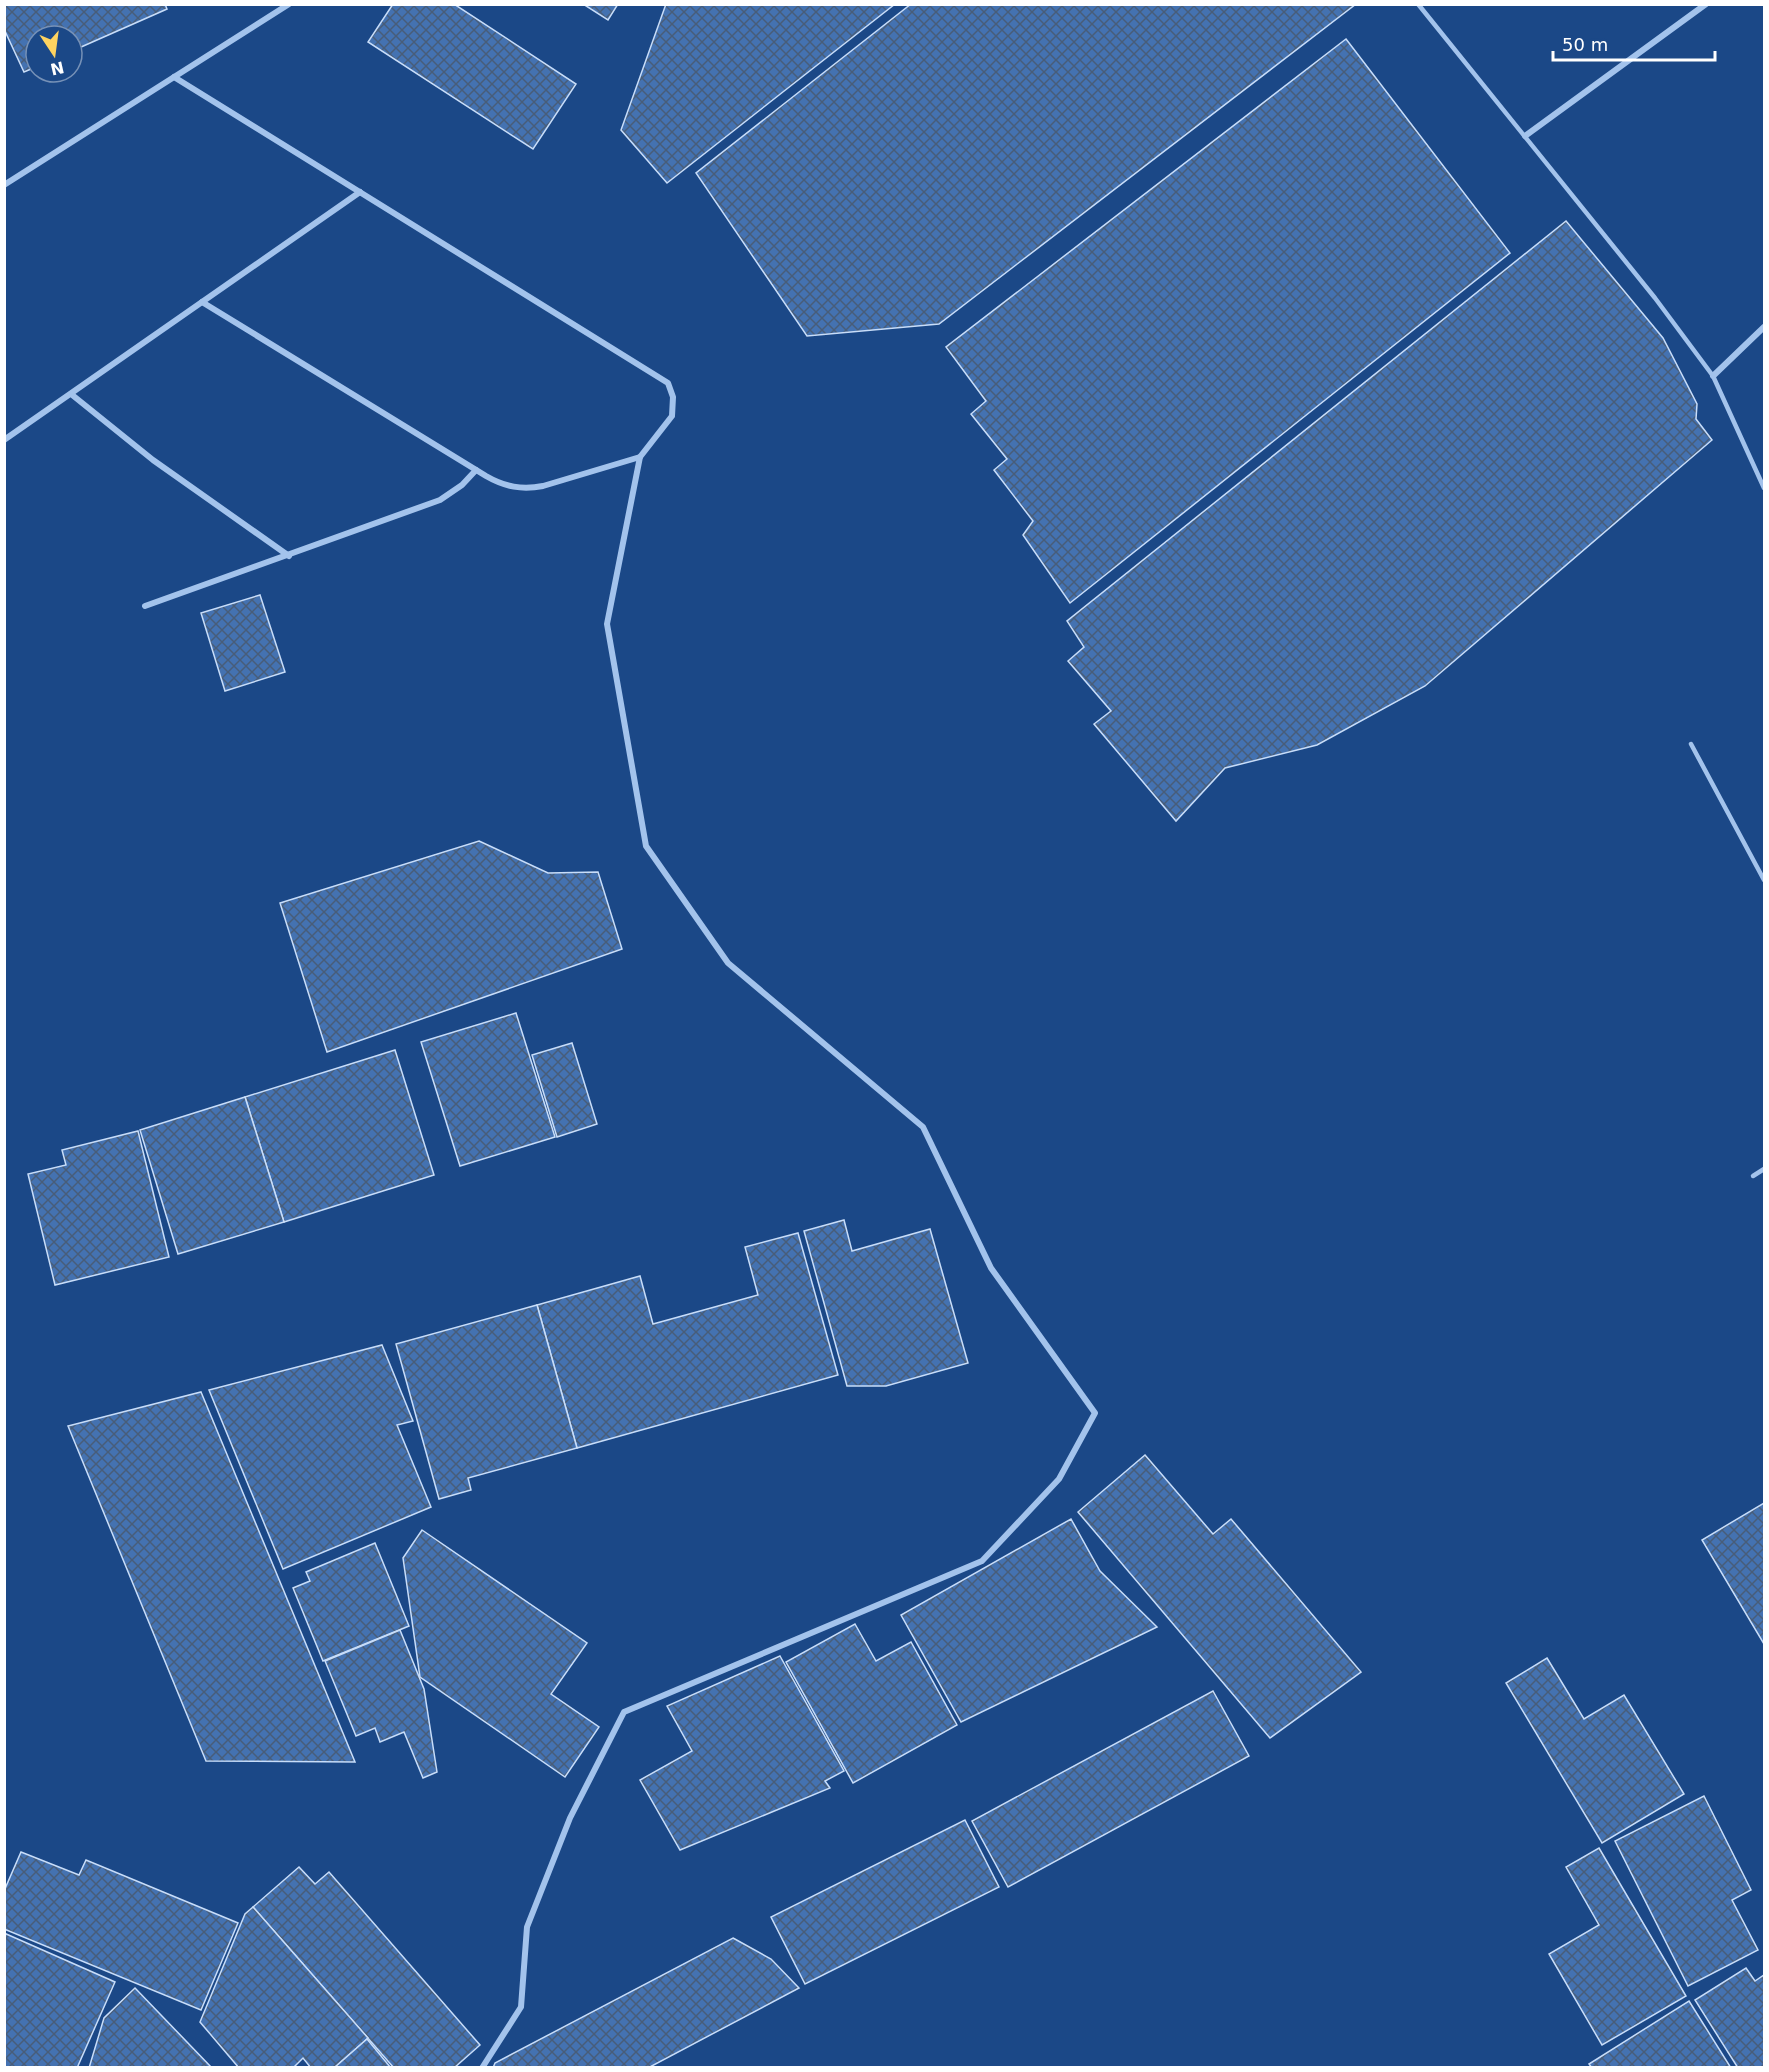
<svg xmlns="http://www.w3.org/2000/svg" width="1769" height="2072" viewBox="0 0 1769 2072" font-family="'DejaVu Sans',sans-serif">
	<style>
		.building { fill: url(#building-cross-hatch); stroke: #c8ddf9; stroke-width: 1.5 }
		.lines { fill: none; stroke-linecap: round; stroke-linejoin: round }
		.lane { stroke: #a3c3ec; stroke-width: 4.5 }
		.street { stroke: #a3c3ec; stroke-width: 6 }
	</style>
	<defs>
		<pattern id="building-cross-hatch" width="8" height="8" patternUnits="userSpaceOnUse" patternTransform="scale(1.5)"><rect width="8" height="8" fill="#4472b1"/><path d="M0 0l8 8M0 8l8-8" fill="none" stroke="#485d79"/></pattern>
	</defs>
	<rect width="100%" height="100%" fill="#1b4887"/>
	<g class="building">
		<path d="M4,4H165L167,9L72,51V36H36V67L24,72L4,29Z"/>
		<path d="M393,4H454L576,84L533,149L368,42Z"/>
		<path d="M583,4H618L608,20Z"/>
		<path d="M666,4H895L667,183L621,130Z"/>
		<path d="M911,4H1356L939,324L807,336L696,173Z"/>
		<path d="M1346,39L1510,253L1070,603L1023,535L1033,521L994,470L1007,459L971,414L986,401L946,347Z"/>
		<path d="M1566,221L1663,338L1697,404L1696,419L1712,440L1425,686L1317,745L1225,768L1176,821L1094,724L1111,711L1068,661L1084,647L1067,621Z"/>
		<path d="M260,595L285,672L225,691L201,613Z"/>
		<path d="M479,841L548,873L598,872L622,949L327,1052L280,903Z"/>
		<path d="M516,1013L555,1137L460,1166L421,1042Z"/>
		<path d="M572,1043L597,1124L557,1137L532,1055Z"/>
		<path d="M395,1050L434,1175L284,1222L245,1097Z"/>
		<path d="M245,1097L284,1222L178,1254L140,1130Z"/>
		<path d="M138,1131L169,1257L55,1285L28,1174L66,1165L62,1150Z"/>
		<path d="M844,1220L852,1251L930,1229L968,1363L886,1386H847L804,1231Z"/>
		<path d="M798,1233L838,1375L577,1448L537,1305L640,1276L653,1324L758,1295L745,1247Z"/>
		<path d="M537,1305L577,1448L468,1478L471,1490L439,1499L396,1344Z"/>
		<path d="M382,1345L413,1421L397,1425L431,1507L283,1569L209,1390Z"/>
		<path d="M201,1392L355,1762L206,1761L68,1426Z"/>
		<path d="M1145,1455L1213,1534L1231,1519L1361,1672L1270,1738L1078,1512Z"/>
		<path d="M1764,1503V1644L1702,1540Z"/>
		<path d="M1071,1519L1100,1571L1157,1627L961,1722L901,1615Z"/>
		<path d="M422,1530L587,1643L551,1694L599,1727L565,1777L420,1677L403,1558Z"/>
		<path d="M375,1543L409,1626L323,1661L293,1588L310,1581L306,1572Z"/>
		<path d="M855,1624L876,1661L911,1642L957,1725L853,1783L786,1662Z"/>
		<path d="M400,1630L424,1689L437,1772L423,1778L404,1732L380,1742L375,1728L356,1736L325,1661Z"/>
		<path d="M780,1656L844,1771L825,1781L830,1788L680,1850L640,1780L692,1751L667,1706Z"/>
		<path d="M1547,1658L1584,1719L1624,1695L1684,1794L1602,1843L1506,1683Z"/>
		<path d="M1213,1691L1249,1756L1008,1887L972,1821Z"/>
		<path d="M1704,1796L1751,1890L1732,1900L1758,1950L1688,1986L1615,1841Z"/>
		<path d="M965,1820L999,1887L805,1984L771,1917Z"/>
		<path d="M1599,1848L1686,1996L1602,2045L1549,1954L1599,1925L1566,1867Z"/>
		<path d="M21,1852L79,1875L86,1860L238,1923L201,2010L4,1929V1891Z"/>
		<path d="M299,1867L315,1884L329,1872L480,2045L454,2068H394L253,1907Z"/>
		<path d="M253,1907L368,2038L334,2068H311L303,2058L293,2068H239L200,2022L245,1914Z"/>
		<path d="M4,1933L115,1982L77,2068H4Z"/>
		<path d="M733,1938L771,1959L799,1988L648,2068H493L495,2063Z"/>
		<path d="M1746,1968L1755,1981L1764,1975V2068H1738L1695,2000Z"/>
		<path d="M135,1988L212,2068H89L104,2018Z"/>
		<path d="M1689,2001L1731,2068H1592L1589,2064Z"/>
		<path d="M367,2039L391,2068H334Z"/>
	</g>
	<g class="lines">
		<g class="lane">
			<path d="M1418,4L1655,298L1713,376L1764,488"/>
			<path d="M1691,744L1764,880"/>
			<path d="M1753,1176L1764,1169"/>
		</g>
		<g class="street">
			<path d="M174,77L668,383L673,397L672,416L640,457L607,624L646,846L728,963L923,1127L991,1268L1095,1413L1059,1479L982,1561L624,1712L570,1818L527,1927L521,2007L482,2068"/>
			<path d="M1525,136L1706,4"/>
			<path d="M4,185L289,4"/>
			<path d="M202,302L486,476C505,487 522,490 543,486L640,457"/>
			<path d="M1713,376L1764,327"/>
			<path d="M71,394L153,460L289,556"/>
			<path d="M4,440L360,192"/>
			<path d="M145,606L440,500L462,485L476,470"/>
		</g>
	</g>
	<rect width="1769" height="2072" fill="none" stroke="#ffffff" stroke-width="12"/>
	<g transform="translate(54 54) rotate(167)"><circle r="28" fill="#1b4887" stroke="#7691b7" stroke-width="1.5"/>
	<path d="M0-4.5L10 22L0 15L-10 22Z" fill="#fed360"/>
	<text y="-9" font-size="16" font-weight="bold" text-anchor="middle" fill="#ffffff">N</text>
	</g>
	<path d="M1553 51v9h162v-9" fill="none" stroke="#ffffff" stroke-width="3"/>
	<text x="1562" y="51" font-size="18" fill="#ffffff" stroke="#1b4887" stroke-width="4.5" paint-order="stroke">50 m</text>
</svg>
